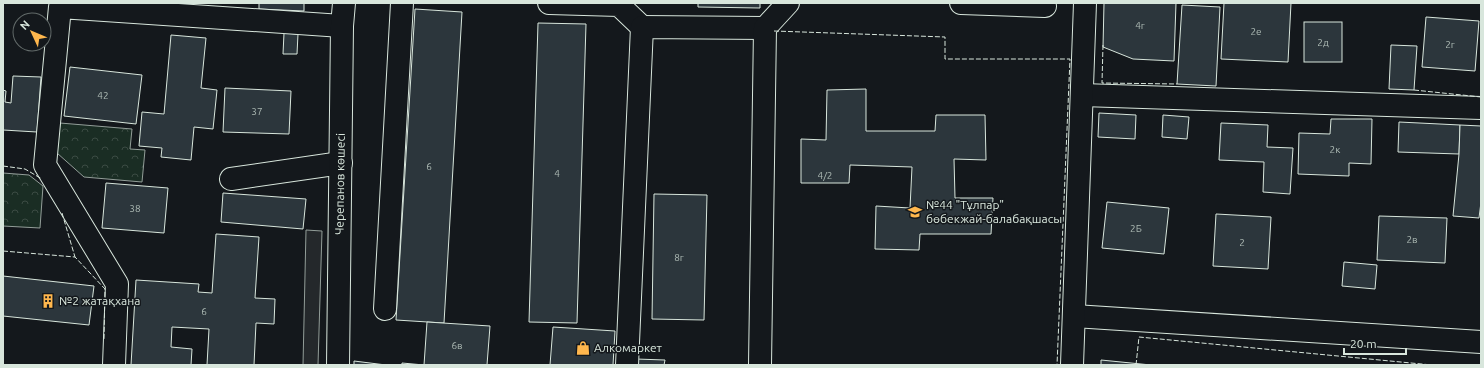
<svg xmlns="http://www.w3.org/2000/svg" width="1484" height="368" viewBox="0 0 1484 368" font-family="Ubuntu,sans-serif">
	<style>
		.forest { fill: url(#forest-crowns); stroke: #939e99 }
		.parking { fill: #24282b; stroke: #939e99 }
		.building { fill: #2c363c; stroke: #d8e6dc }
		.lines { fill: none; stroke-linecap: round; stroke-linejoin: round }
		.minor-casing { stroke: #d8e6dc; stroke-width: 24 }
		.minor { stroke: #14181c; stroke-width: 22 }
		.fence { stroke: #d8e6dc; stroke-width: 1; stroke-dasharray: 5 2; stroke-linecap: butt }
		.labels { text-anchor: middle; stroke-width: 3; stroke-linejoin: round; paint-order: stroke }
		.number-label { font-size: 10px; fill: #adbab4 }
		.street-label { font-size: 12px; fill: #d8e6dc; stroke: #14181c }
		.poi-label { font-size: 12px; fill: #d8e6dc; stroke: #14181c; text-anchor: start }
	</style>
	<defs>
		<pattern id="forest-crowns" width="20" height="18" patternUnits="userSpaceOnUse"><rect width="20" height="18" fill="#1a2d24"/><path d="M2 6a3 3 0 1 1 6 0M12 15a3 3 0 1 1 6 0" fill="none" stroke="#3b4b43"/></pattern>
	</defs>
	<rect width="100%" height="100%" fill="#14181c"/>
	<g class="forest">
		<path d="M60,123L132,129L130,149L145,150L142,182L84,177L57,153Z"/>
		<path d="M3,173L29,175L43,186L40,228L3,226Z"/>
	</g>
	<path class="parking" d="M306,230L322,231L318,365H303Z"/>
	<g class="building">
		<path d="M259,3H304V11L259,9Z"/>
		<path d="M698,3H760V8L698,7Z"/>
		<path d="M1104,3H1176L1174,61L1133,59L1103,47Z"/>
		<path d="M1224,3H1291L1288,62L1221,59Z"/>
		<path d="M1182,5L1220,7L1216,86L1177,84Z"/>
		<path d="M415,9L462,12L444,323L396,320Z"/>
		<path d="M1426,17L1479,21L1475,71L1422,67Z"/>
		<rect x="1304" y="22" width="38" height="40"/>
		<path d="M538,23L586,24L577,323L529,322Z"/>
		<path d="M284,33L298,34L297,54H283Z"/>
		<path d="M171,35L206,38L201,88L217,90L213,129L194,127L191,160L161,157L162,148L139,146L142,112L164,114Z"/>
		<path d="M1391,45L1417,46L1414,90L1389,89Z"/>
		<path d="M70,67L142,75L136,124L64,116Z"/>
		<path d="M13,76L41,77L37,132L3,130V90L6,91L5,102L11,103Z"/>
		<path d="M225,88L291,91L289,134L223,132Z"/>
		<path d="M866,89V131H935L936,115H985L986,160L954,159L955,198H993L991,234H920L919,250L875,249L876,206L910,208L912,167L850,165L849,183H801V139L826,140L827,90Z"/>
		<path d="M1099,113L1136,115L1135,139L1098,137Z"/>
		<path d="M1163,115L1189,117L1187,139L1162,137Z"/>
		<path d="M1331,119H1372L1371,164L1349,163V176L1298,174L1299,133L1330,134Z"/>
		<path d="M1399,122L1460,125L1459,154L1398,152Z"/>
		<path d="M1221,123L1268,125L1267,147L1293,148L1290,194L1263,192L1264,162L1219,160Z"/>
		<path d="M1460,125L1481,126V202L1479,218L1453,216L1459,154Z"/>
		<path d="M106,183L168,188L164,233L102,228Z"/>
		<path d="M223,193L306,199L303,229L221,222Z"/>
		<path d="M654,194L707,195L704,320L652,319Z"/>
		<path d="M1107,202L1169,208L1164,254L1102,248Z"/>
		<path d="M1216,214L1271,217L1268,269L1213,266Z"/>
		<path d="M1379,216L1447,218L1445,263L1377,260Z"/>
		<path d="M216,234L259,237L255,298L275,299L274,324L256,323L254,365H207L209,329L172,327L171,347L192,349L191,365H131L136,280L199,284L198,292L212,293Z"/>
		<path d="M1344,262L1377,265L1375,289L1342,286Z"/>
		<path d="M3,276L94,286L89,325L3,316Z"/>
		<path d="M427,322L490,326L487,365H402V363L424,365Z"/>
		<path d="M553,327L615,331L613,365H550Z"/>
		<path d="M636,359L665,360L664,365H636Z"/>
		<path d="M1101,360L1151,365H1101Z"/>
		<path d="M354,361L386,365H354Z"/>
	</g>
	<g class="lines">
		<defs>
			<g id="minor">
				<path d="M549,3L619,5L642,27"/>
				<path d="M961,3L1045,6"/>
				<path d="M1082,95L1481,108"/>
				<path d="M231,179L341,163"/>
				<path d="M385,309L402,3"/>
				<path d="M1074,316L1481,342"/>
				<path d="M114,365L117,284L45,165L60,7L342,26"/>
				<path id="s1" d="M338,365L342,26L344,3"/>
				<path d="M627,365L642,27L765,28"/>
				<path d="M760,365L765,28L788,3"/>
				<path d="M1072,365L1085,3"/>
			</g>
		</defs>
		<use href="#minor" class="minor-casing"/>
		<use href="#minor" class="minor"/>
		<g class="fence">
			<path d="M774,31L945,37V59H1070L1057,365"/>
			<path d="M1103,45L1102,83L1177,84"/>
			<path d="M1414,90L1481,97"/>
			<path d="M3,166L25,169L42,179"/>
			<path d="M62,213L75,257"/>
			<path d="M3,251L75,257L105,289L104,339"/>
			<path d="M1136,365L1139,337L1432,365"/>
		</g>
	</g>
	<defs>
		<symbol id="school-bare" viewBox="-9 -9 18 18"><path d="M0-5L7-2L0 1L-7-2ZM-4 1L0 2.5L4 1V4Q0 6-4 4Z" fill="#ffb74d" stroke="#14181c" stroke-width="2.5" paint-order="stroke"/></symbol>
		<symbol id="building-bare" viewBox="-9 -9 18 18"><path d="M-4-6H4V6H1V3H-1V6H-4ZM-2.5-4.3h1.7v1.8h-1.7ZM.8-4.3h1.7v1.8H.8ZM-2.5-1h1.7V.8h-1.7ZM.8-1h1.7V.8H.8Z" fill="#ffb74d" stroke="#14181c" stroke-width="2.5" paint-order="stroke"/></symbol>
		<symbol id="shop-bare" viewBox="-9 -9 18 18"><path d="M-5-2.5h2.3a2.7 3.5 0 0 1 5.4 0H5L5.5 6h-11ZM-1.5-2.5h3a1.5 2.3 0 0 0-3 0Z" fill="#ffb74d" stroke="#14181c" stroke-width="2.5" paint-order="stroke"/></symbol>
	</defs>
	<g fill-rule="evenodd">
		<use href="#school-bare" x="905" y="202" width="20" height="20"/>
		<use href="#building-bare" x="38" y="291" width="20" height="20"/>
		<use href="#shop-bare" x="573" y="338" width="20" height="20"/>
	</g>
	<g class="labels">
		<g class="number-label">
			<text x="1140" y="29">4г</text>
			<text x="1256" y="35">2е</text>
			<text x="1323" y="46">2д</text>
			<text x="1450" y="48">2г</text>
			<text x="103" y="99">42</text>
			<text x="257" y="115">37</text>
			<text x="1335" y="153">2к</text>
			<text x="429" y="170">6</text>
			<text x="557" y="177">4</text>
			<text x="825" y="179">4/2</text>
			<text x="135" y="212">38</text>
			<text x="1136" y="232">2Б</text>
			<text x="1412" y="243">2в</text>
			<text x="1242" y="246">2</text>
			<text x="679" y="261">8г</text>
			<text x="204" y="315">6</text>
			<text x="457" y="349">6в</text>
		</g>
		<g class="street-label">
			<text dy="4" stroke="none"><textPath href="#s1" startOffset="181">Черепанов көшесі</textPath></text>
		</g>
		<g class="poi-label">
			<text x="926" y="209">№44 "Тұлпар"<tspan x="926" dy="14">бөбекжай-балабақшасы</tspan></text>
			<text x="59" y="305">№2 жатақхана</text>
			<text x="594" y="352">Алкомаркет</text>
		</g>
	</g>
	<rect width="1484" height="368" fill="none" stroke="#d8e6dc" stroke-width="8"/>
	<g transform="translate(32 32) rotate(314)"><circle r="19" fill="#14181c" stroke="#626a69"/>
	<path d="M0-3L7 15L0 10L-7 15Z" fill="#ffb74d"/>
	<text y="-6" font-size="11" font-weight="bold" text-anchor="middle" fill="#d8e6dc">N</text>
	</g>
	<path d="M1344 348v6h62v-6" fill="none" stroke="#d8e6dc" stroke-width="2"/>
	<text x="1350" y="348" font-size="12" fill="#d8e6dc" stroke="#14181c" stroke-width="3" paint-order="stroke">20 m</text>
</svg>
